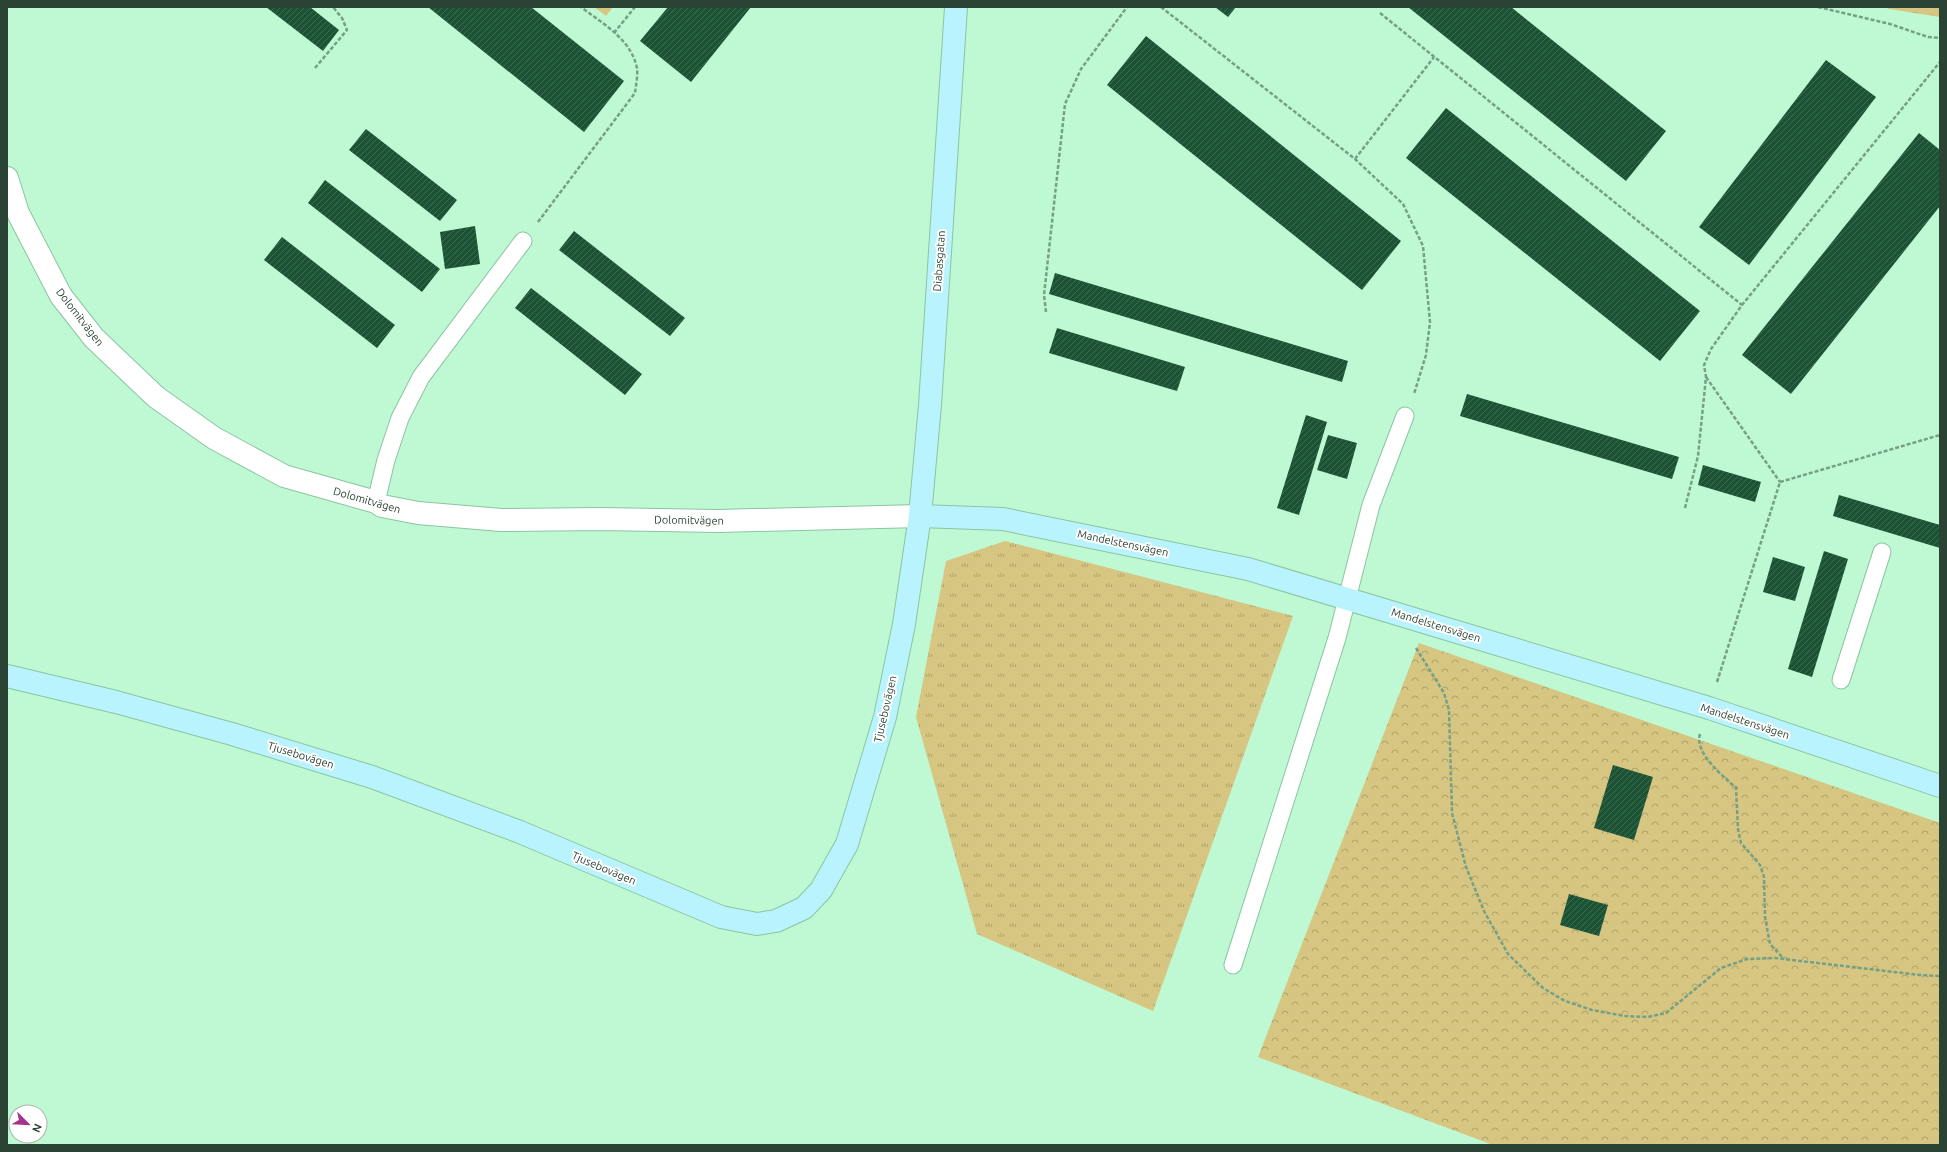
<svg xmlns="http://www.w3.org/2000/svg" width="1947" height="1152" viewBox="0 0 1947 1152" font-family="Ubuntu,sans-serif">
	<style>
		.grass { fill: url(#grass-tufts) }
		.park { fill: url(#park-crowns) }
		.pitch { fill: #d6c681 }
		.building { fill: url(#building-hatch) }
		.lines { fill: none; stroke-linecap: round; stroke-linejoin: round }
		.lane-casing { stroke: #8bc5a1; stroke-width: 19 }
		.street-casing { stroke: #8bc5a1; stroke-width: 24 }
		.secondary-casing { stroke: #8bc5a1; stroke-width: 24 }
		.path { stroke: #76a085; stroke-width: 2.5; stroke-dasharray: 4 2; stroke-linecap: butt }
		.lane { stroke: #fff; stroke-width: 17 }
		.street { stroke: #fff; stroke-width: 22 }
		.secondary { stroke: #b9f3fe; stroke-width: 22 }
		.labels { text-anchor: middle; stroke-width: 4; stroke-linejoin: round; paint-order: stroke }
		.street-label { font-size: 11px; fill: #2b4334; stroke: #fff }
	</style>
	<defs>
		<pattern id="grass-tufts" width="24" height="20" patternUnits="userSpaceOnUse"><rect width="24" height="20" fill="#d6c681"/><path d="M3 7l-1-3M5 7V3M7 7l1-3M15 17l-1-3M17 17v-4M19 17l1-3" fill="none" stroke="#aea26a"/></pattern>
		<pattern id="park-crowns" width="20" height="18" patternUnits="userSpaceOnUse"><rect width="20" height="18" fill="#d6c681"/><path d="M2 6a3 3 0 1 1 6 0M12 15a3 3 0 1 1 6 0" fill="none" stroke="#aea26a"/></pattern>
		<pattern id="building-hatch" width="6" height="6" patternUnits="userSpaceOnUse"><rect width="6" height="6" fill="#1d5335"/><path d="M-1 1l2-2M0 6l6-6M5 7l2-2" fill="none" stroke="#3d6a51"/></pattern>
	</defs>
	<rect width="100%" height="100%" fill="#bef9d3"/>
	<path class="grass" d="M1005,541L1293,616L1153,1011L977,934L916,717L946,561Z"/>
	<g class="park">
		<path d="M594,7H613L606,16Z"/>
		<path d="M1884,7H1940V17L1889,9Z"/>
		<path d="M1419,643L1940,823V1145H1493L1258,1057Z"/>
	</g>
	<path class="pitch" d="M1915,7H1940V15L1914,12Z"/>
	<g class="building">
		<path d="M266,7H310L339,30L323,51Z"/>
		<path d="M428,7H531L624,81L584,132Z"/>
		<path d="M668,7H751L691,82L640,41Z"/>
		<path d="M1215,7H1236L1228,17Z"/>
		<path d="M1408,7H1511L1666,131L1626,181Z"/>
		<path d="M1146,36L1401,241L1362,290L1107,85Z"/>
		<path d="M1826,60L1876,97L1749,265L1699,227Z"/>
		<path d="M1446,108L1700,311L1660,361L1406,158Z"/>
		<path d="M366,129L457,200L440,221L349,150Z"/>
		<path d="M1919,133L1940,150V206L1791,394L1742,355Z"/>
		<path d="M325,180L440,269L422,292L308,203Z"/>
		<path d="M475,226L480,264L445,269L440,232Z"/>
		<path d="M574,231L685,318L670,336L559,250Z"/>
		<path d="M282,237L395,325L377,348L264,260Z"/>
		<path d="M1055,273L1348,361L1342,382L1049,294Z"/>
		<path d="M531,288L642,374L625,395L515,308Z"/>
		<path d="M1057,328L1185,367L1177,391L1049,353Z"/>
		<path d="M1467,394L1679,457L1672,479L1460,416Z"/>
		<path d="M1306,415L1327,422L1299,515L1277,508Z"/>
		<path d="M1328,435L1357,443L1347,479L1317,470Z"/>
		<path d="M1703,465L1761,482L1755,502L1698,485Z"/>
		<path d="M1839,495L1940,525V548L1833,516Z"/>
		<path d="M1824,551L1848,559L1812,677L1788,669Z"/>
		<path d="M1773,557L1805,567L1795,601L1763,592Z"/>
		<path d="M1613,765L1653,777L1634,840L1594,828Z"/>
		<path d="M1569,894L1608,905L1599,936L1560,925Z"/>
	</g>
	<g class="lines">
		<defs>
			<g id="lane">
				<path d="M376,502L386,460L400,418L421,377L523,241"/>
				<path d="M1841,680L1882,552"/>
				<path d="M1233,965L1337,638L1371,505L1405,416"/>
			</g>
			<path id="street" d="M7,178L18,213L61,296L94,338L156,397L214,438L284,476L376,502L382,506L418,513L501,520L600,519L718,521L920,516"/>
			<g id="secondary">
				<path d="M920,516L1003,519L1248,569L1709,708L1940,786"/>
				<path d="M7,676L116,702L232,734L372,777L520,832L721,917L757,924L776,921L804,908L821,890L847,844L885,717L904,624L920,516L930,405L956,7"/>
			</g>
		</defs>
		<use href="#lane" class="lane-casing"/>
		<use href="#street" class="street-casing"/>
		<use href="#secondary" class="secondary-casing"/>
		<g class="path">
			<path d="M1161,7L1355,159L1403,204L1423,246L1430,322L1426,355L1414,394"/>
			<path d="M1818,7L1890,24L1928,37L1940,38"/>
			<path d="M1380,13L1742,305"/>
			<path d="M614,33L635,7"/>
			<path d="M315,68L347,30L342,18L333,7"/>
			<path d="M1355,159L1434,57"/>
			<path d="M538,222L635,93C636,85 638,75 637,68C631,39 603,24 581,7"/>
			<path d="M1046,312L1044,295L1065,104L1081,69L1127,7"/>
			<path d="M1706,377L1780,482"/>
			<path d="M1780,482L1940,435"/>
			<path d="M1685,508L1698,456L1706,377L1704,365L1711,349L1742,305L1940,62"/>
			<path d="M1416,648L1444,693L1449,710L1452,813L1466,867L1484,911L1508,954L1543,988L1565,1001L1592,1010L1625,1016L1648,1017L1666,1013L1721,968L1747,959L1775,958L1920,975L1940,976"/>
			<path d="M1717,682L1780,482"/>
			<path d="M1700,734C1694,753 1723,776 1736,788L1738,829L1741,843L1760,865L1764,877L1765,917L1770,944L1784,959"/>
		</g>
		<use href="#lane" class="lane"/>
		<use href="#street" class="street"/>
		<use href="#secondary" class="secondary"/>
	</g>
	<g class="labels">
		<g class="street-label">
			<text transform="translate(939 261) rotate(-86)" y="4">Diabasgatan</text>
			<text transform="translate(80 317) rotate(52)" y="4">Dolomitvägen</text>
			<text transform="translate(367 500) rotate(16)" y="4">Dolomitvägen</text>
			<text transform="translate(689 520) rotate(1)" y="4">Dolomitvägen</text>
			<text transform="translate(1123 543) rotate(12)" y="4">Mandelstensvägen</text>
			<text transform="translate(1436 625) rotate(17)" y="4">Mandelstensvägen</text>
			<text transform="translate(885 709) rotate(-77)" y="4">Tjusebovägen</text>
			<text transform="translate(1745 721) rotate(18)" y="4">Mandelstensvägen</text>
			<text transform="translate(301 755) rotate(17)" y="4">Tjusebovägen</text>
			<text transform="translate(604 868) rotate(23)" y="4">Tjusebovägen</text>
		</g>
	</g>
	<rect width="1947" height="1152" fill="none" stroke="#2b4334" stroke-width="16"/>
	<g transform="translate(28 1124) rotate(114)"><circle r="19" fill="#ffffff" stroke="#aab4ae"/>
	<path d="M0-3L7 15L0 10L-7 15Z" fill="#a4328e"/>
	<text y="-6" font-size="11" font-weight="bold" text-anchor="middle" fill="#2b4334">N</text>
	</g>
</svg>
